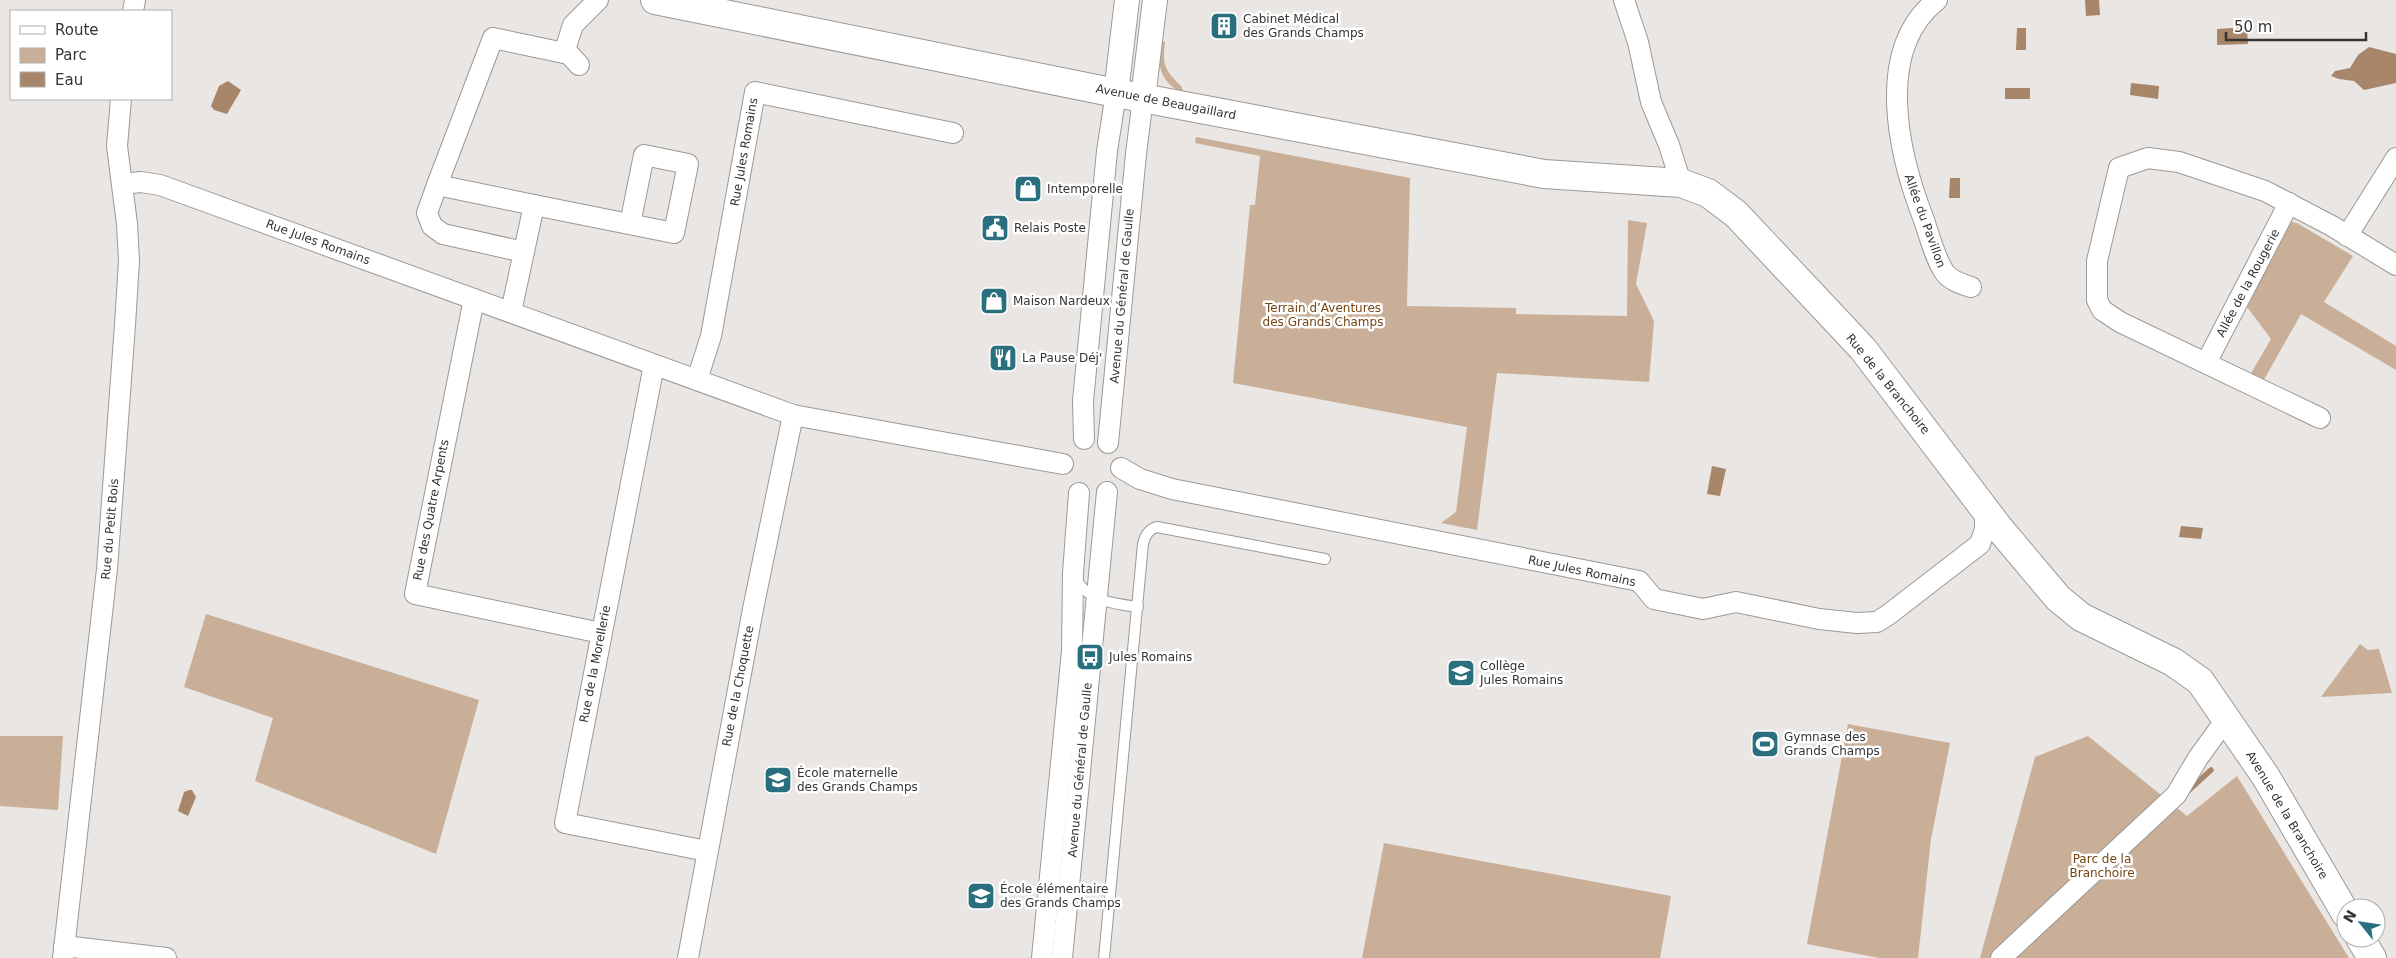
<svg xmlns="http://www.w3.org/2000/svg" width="2396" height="958" viewBox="0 0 2396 958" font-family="'DejaVu Sans',sans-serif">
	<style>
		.green { fill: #c9af98 }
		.water { fill: #a78669 }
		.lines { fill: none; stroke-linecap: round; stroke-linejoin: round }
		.stream { stroke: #a78669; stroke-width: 5.5 }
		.service-casing { stroke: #9c9996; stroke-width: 12 }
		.minor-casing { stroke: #9c9996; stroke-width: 22 }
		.tertiary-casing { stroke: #9c9996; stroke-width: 26 }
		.secondary-casing { stroke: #9c9996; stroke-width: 30 }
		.service { stroke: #fff; stroke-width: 10 }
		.minor { stroke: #fff; stroke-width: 20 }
		.tertiary { stroke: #fff; stroke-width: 24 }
		.secondary { stroke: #fff; stroke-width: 28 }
		.labels { text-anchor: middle; stroke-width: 5; stroke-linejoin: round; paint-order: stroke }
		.poi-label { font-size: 12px; fill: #353433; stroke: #fff; text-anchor: start }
		.street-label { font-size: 12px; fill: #353433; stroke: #fff }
		.park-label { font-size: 12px; fill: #744614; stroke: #fff }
	</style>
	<rect width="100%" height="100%" fill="#eae6e3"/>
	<g class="green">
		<path d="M1158,41L1165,42C1162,66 1165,70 1182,87L1183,93C1159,82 1158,64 1158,41Z"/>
		<path d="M1196,137L1410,178L1407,306L1516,308V314L1627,316L1628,220L1647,223L1636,284L1654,321L1649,382L1497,373L1477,530L1441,523L1456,512L1467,427L1233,383L1250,205H1255L1260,156L1195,143Z"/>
		<path d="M2290,222L2297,223L2353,256L2324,302L2396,346V370L2301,314L2261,385L2247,380L2271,339L2247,307Z"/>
		<path d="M206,614L479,700L436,854L255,781L273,718L184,687Z"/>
		<path d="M2360,644L2368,650L2379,649L2392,693L2321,697Z"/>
		<path d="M1848,724L1950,743L1931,839L1918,958H1879L1807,944Z"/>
		<path d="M0,736H63L58,810L0,806Z"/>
		<path d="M2088,736L2187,816L2237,776L2349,958H1980L2035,757Z"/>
		<path d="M1384,843L1671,896L1660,958H1362Z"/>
	</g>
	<g class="water">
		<path d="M2085,0H2099L2100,15L2086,16Z"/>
		<path d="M2247,27L2248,44L2217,45V29Z"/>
		<path d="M2017,28H2026V50H2016Z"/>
		<path d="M2369,47L2396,54V83L2364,90L2354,81L2339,79L2331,76L2335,71L2350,68L2358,55Z"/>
		<path d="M228,81L241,90L227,114L214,110L211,106L219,86Z"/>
		<path d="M2131,83L2159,86L2158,99L2130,95Z"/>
		<rect x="2005" y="88" width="25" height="11"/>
		<path d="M1950,178H1960V198H1949Z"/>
		<path d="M1712,466L1726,469L1720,496L1707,494Z"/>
		<path d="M2181,526L2203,528L2201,539L2179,537Z"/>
		<path d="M189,790H192L196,797L188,816L178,811L184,792Z"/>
	</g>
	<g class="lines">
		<path class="stream" d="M2187,792L2211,770"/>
		<defs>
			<g id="service">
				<path d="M1075,577C1086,601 1115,604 1138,607"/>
				<path d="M1104,958L1143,544C1145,535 1149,529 1157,527L1325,559"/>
			</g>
			<g id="minor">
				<path d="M1624,0L1638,42L1651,102L1669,145L1681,183"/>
				<path d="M1937,0C1873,50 1899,156 1924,220C1929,235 1936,261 1945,273C1951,281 1962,284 1971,287"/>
				<path d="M133,11L135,0"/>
				<path d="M564,53L573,25L598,0"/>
				<path d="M122,184L141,182L160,185L793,415L1063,464"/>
				<path d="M437,185L427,213L432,226L443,234L524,252"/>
				<path d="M534,205L674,233L688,164L644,155L630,224"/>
				<path d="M2347,236L2396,158"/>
				<path d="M474,299L415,594L601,633"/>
				<path d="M511,312L534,205L437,185L493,38L569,54L579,65"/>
				<path d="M2206,363L2289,203"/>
				<path d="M654,365L565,823L707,851"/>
				<path d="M697,380L711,336L755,92L953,133"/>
				<path d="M2320,418L2120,322L2102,310L2097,300V261L2119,168L2148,158L2179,162L2265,191L2332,226L2396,265"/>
				<path d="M1084,439L1083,401L1107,151L1116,93"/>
				<path d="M1108,443L1136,154L1143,98"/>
				<path d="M1121,468L1140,479L1172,489L1639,581L1654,599L1703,609L1736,602L1819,619L1857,623L1877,622L1888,615L1980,544L1985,529V509"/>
				<path d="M64,946L166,958"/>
				<path d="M63,958L107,569L125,325L129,261L127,224L117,146L121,99"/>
				<path d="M688,958L753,609L793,415"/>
				<path d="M1042,958L1072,651L1073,573L1079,493"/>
				<path d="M1062,958L1107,492"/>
				<path d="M2001,958L2176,795L2198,758L2227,718"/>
			</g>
			<g id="tertiary">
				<path d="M1116,93L1127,0"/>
				<path d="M1143,98L1155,0"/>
			</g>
			<g id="secondary">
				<path d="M655,0L1116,93L1544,174L1681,183L1708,193L1736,214L1863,349L1999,528L2058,598L2081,617L2173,662L2200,681L2266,777L2346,914"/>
				<path d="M2360,938L2372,958"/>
			</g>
		</defs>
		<use href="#service" class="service-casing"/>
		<use href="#minor" class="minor-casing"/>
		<use href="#tertiary" class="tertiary-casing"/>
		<use href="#secondary" class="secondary-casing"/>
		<use href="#service" class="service"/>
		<use href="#minor" class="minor"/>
		<use href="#tertiary" class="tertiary"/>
		<use href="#secondary" class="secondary"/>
	</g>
	<defs>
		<symbol id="building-square" viewBox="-11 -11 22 22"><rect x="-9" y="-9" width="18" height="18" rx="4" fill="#296f7d" stroke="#fff"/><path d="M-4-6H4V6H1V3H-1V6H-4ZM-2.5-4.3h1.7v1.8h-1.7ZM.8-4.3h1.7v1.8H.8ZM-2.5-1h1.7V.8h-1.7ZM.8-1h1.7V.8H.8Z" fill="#fff"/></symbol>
		<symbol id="shop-square" viewBox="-11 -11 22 22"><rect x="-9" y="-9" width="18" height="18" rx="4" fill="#296f7d" stroke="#fff"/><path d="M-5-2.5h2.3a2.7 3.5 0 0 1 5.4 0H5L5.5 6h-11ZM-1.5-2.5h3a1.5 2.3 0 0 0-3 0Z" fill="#fff"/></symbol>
		<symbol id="civic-square" viewBox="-11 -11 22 22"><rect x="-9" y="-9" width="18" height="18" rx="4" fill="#296f7d" stroke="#fff"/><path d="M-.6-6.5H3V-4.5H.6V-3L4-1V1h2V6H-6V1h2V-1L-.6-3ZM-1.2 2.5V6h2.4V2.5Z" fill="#fff"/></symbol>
		<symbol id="restaurant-square" viewBox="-11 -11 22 22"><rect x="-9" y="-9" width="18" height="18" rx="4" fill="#296f7d" stroke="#fff"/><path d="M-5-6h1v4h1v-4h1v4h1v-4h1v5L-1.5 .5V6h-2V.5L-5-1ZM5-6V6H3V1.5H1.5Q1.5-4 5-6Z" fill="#fff"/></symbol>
		<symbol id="bus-square" viewBox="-11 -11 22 22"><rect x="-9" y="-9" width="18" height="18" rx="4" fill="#296f7d" stroke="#fff"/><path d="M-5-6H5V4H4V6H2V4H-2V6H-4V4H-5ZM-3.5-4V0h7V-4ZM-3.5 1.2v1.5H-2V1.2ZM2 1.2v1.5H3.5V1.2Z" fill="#fff"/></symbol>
		<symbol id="school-square" viewBox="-11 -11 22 22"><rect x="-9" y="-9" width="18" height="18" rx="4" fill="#296f7d" stroke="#fff"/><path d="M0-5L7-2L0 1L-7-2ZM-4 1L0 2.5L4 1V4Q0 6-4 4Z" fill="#fff"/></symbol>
		<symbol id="stadium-square" viewBox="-11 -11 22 22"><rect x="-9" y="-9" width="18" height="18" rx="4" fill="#296f7d" stroke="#fff"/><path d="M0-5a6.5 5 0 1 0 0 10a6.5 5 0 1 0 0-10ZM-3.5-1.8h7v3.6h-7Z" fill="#fff"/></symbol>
	</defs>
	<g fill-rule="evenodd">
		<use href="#building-square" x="1208" y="10" width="32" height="32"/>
		<use href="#shop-square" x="1012" y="173" width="32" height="32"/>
		<use href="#civic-square" x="979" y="212" width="32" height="32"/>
		<use href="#shop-square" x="978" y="285" width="32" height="32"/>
		<use href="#restaurant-square" x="987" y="342" width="32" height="32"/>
		<use href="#bus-square" x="1074" y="641" width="32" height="32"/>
		<use href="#school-square" x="1445" y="657" width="32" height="32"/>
		<use href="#stadium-square" x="1749" y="728" width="32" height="32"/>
		<use href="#school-square" x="762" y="764" width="32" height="32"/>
		<use href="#school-square" x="965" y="880" width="32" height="32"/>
	</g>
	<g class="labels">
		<g class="poi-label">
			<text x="1243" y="23">Cabinet Médical<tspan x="1243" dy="14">des Grands Champs</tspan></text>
			<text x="1047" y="193">Intemporelle</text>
			<text x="1014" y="232">Relais Poste</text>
			<text x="1013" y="305">Maison Nardeux</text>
			<text x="1022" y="362">La Pause Déj'</text>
			<text x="1109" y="661">Jules Romains</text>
			<text x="1480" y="670">Collège<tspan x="1480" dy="14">Jules Romains</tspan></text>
			<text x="1784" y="741">Gymnase des<tspan x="1784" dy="14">Grands Champs</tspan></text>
			<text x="797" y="777">École maternelle<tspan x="797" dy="14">des Grands Champs</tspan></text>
			<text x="1000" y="893">École élémentaire<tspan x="1000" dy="14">des Grands Champs</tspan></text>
		</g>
		<g class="street-label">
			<text transform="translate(1166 102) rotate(11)" y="4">Avenue de Beaugaillard</text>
			<text transform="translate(744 152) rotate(-80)" y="4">Rue Jules Romains</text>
			<text transform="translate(1925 221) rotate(70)" y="4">Allée du Pavillon</text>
			<text transform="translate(318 242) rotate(20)" y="4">Rue Jules Romains</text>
			<text transform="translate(2248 283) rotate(-62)" y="4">Allée de la Rougerie</text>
			<text transform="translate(1122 296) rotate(-85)" y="4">Avenue du Général de Gaulle</text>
			<text transform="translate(1888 384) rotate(51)" y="4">Rue de la Branchoire</text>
			<text transform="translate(431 510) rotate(-79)" y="4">Rue des Quatre Arpents</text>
			<text transform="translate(110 529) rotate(-85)" y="4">Rue du Petit Bois</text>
			<text transform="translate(1582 571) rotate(12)" y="4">Rue Jules Romains</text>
			<text transform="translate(595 664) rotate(-79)" y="4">Rue de la Morellerie</text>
			<text transform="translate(738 686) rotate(-79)" y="4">Rue de la Choquette</text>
			<text transform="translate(1080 770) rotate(-85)" y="4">Avenue du Général de Gaulle</text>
			<text transform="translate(2287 815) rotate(59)" y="4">Avenue de la Branchoire</text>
		</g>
		<g class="park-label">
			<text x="1323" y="312">Terrain d’Aventures<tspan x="1323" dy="14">des Grands Champs</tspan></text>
			<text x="2102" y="863">Parc de la<tspan x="2102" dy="14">Branchoire</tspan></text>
		</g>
	</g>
	<rect x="10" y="10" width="162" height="90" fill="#ffffff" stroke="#aeaead"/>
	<rect x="20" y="26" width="25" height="8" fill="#ffffff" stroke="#aeaead"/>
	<text x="55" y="35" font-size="15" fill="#353433">Route</text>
	<rect x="20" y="48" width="25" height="15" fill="#c9af98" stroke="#aeaead"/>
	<text x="55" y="60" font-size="15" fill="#353433">Parc</text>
	<rect x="20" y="72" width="25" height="15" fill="#a78669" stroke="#aeaead"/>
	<text x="55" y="85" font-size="15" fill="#353433">Eau</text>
	<g transform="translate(2361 923) rotate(300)"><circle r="24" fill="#ffffff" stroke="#aeaead"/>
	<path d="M0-4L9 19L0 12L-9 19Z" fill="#296f7d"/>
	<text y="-8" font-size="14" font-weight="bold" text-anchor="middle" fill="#353433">N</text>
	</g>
	<path d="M2226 32v8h140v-8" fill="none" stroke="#353433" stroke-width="2.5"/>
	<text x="2234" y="32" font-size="15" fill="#353433" stroke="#ffffff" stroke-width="4" paint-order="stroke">50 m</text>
</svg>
